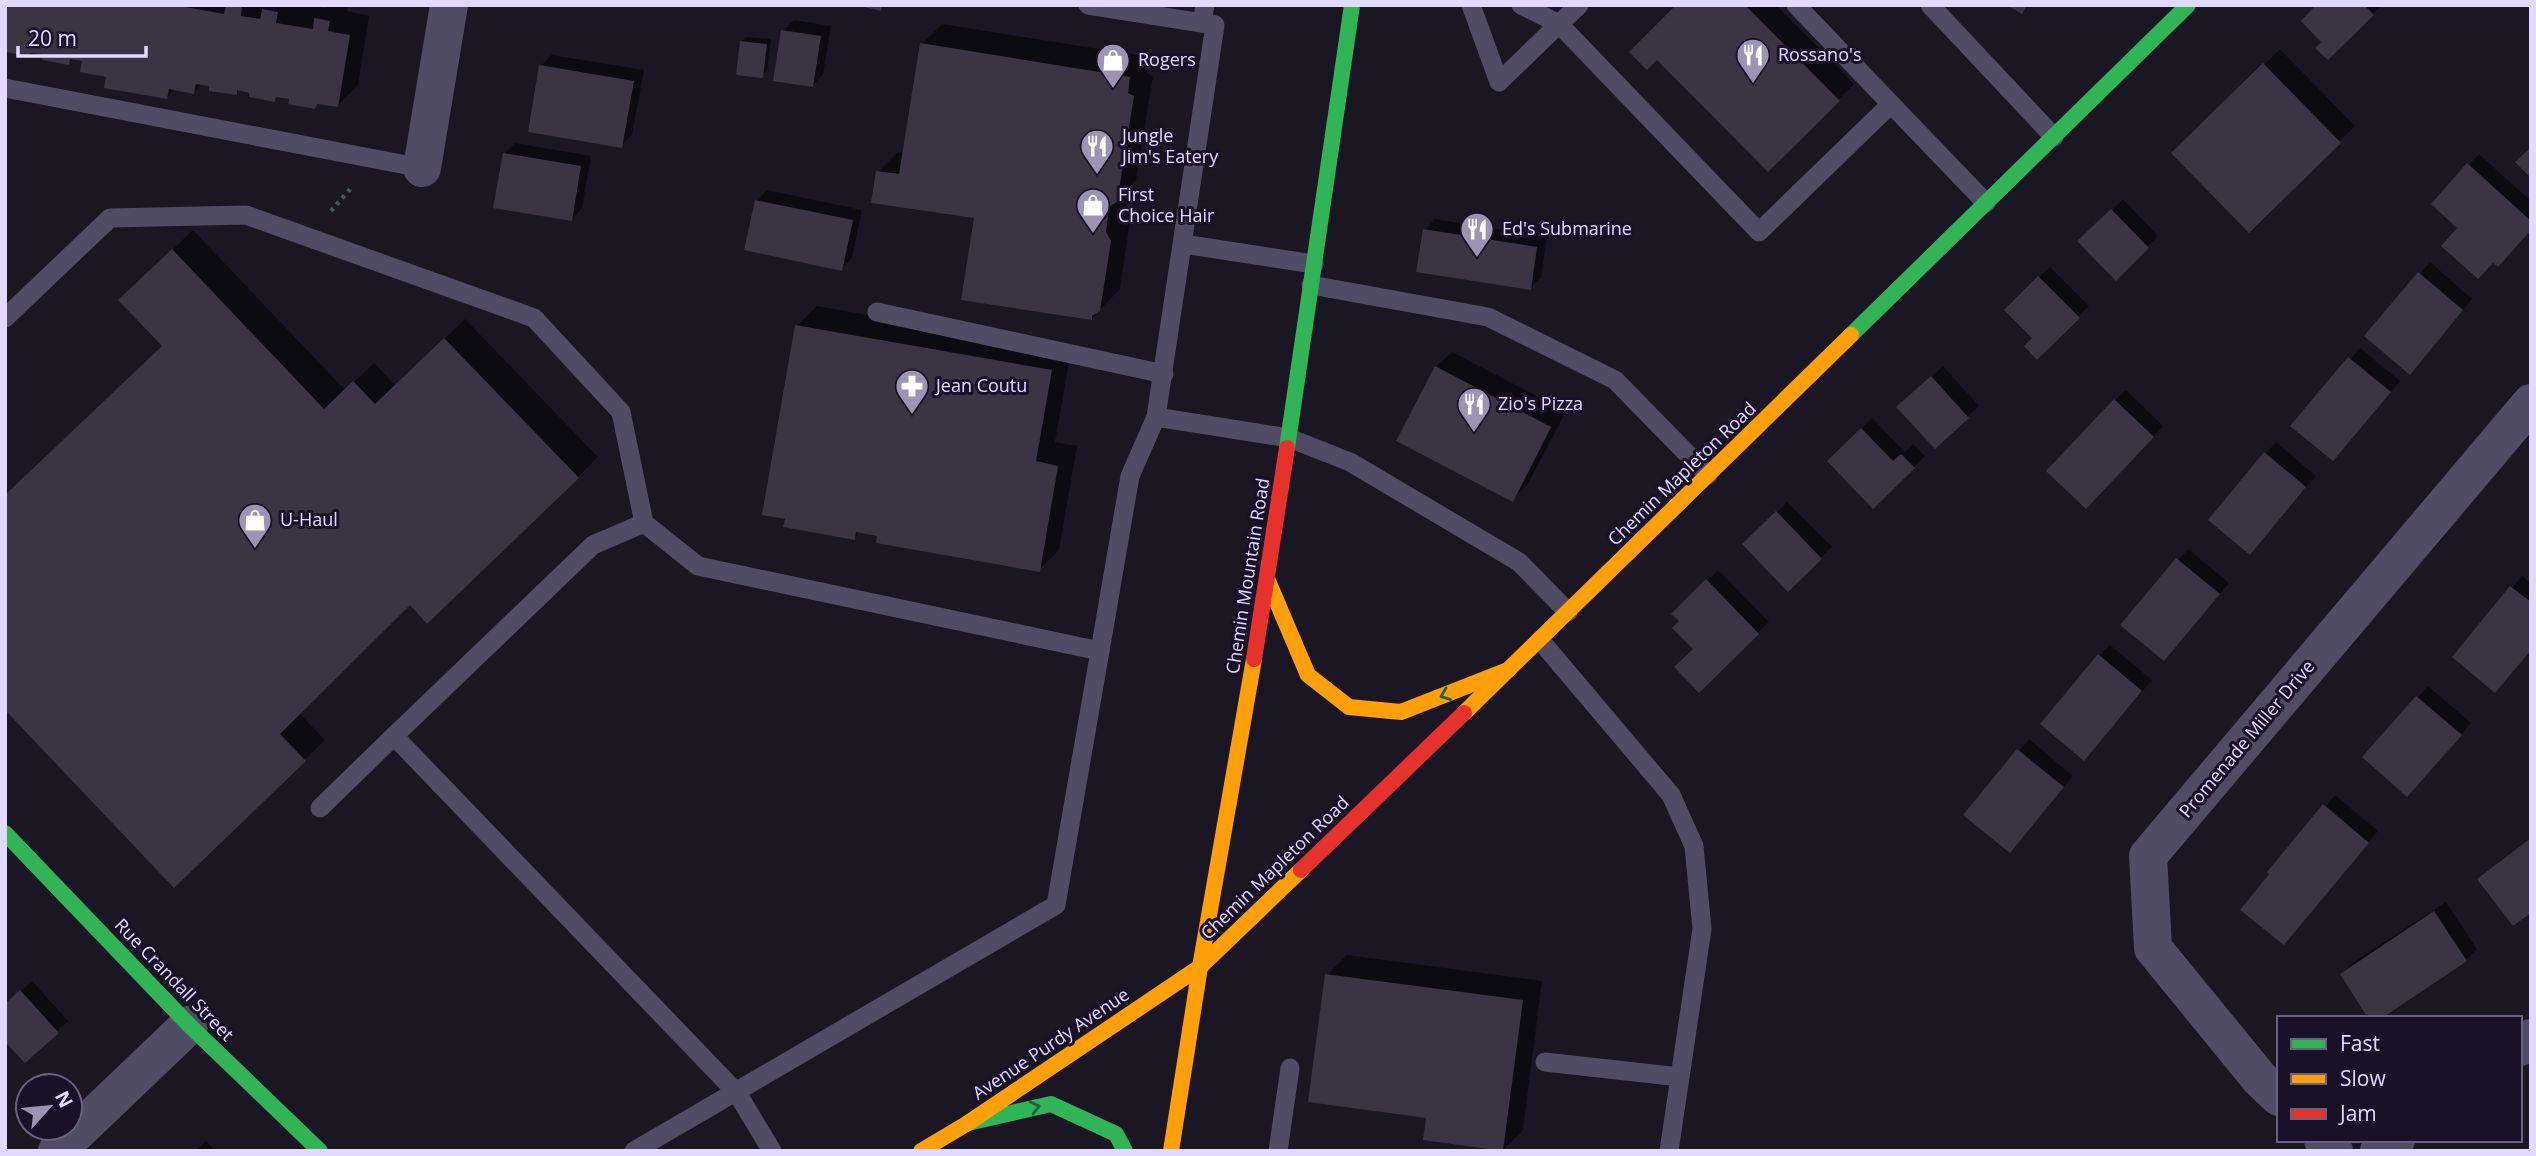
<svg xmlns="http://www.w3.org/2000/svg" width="2536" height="1156" viewBox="0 0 2536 1156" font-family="'Open Sans',sans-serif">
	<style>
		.shadow { fill: #0007 }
		.building { fill: #3a3445 }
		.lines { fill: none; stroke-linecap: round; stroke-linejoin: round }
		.path { stroke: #4a5464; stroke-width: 4.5; stroke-dasharray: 3.5 5; stroke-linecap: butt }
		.lane { stroke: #504c63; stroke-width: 19 }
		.street { stroke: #504c63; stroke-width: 38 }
		.fast { stroke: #30b455; stroke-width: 16 }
		.slow { stroke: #ff9f0a; stroke-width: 16 }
		.jam { stroke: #e5322d; stroke-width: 16 }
		.oneway { stroke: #24623e }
		.labels { text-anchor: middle; stroke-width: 6; stroke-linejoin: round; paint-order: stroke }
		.poi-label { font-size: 18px; fill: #e2d9fe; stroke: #181128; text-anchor: start }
		.street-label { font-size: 18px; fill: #e2d9fe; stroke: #181128 }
	</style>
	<rect width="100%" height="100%" fill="#1a1623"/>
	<g class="shadow">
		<path d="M5,5H308L326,8L329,5H348L347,11L369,16L358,85L338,105L319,102L315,107L291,97L279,95L275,100L251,91L240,89L236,93L202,83L194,92L175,89L167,97L108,76L84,60L73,58L68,63L45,53Z"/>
		<path d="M1678,5H1776L1854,84L1768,170Z"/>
		<path d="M2315,5H2382L2328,58Z"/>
		<path d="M794,20L831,26L823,74L813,85L783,31Z"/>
		<path d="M942,24L1149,57L1147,73L1153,76L1136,180L1128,189L1125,212L1130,221L1120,289L1091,319L976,217L878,172L898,152L905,153L922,44Z"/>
		<path d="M746,37L771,39L767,71L762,76L741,42Z"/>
		<path d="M2280,49L2355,126L2249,230L2174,154Z"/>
		<path d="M551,55L644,70L632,135L621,146L541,66Z"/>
		<path d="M515,143L591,156L582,208L572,219L504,154Z"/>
		<path d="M2479,154L2531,201V228L2459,227L2469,165Z"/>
		<path d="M767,190L862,210L852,258L841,269L757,201Z"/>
		<path d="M2123,199L2158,236L2116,278L2080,241Z"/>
		<path d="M1435,219L1547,237L1541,277L1530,288L1425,230Z"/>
		<path d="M193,230L345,390L374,363L396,386L465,319L598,457L578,477L410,603L299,713L325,740L174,885L164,345L140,281Z"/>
		<path d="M2430,262L2472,299L2420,362L2367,336Z"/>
		<path d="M2050,267L2089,306L2037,357L2034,338L2006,310Z"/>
		<path d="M817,306L1071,351L1055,442L1077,446L1059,550L1039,570L879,534L861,531L855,538L797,326Z"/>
		<path d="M2360,348L2400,381L2343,449L2293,426Z"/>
		<path d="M1452,352L1566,411L1528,484L1512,500L1436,367Z"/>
		<path d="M1943,366L1979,406L1935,447L1909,397Z"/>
		<path d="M2126,390L2163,426L2097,497L2115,400Z"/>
		<path d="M1872,418L1905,452L1913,444L1925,456L1874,507L1829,461Z"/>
		<path d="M2276,442L2316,476L2250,553L2210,519Z"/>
		<path d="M1787,502L1832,547L1788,589L1744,544Z"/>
		<path d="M2188,549L2229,583L2174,648L2122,625Z"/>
		<path d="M1718,570L1769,622L1699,690L1695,649L1681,621L1673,614Z"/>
		<path d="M2522,576L2531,583V649L2454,656Z"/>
		<path d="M2110,645L2152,680L2094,748L2099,655Z"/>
		<path d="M2428,686L2471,723L2418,784L2365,757Z"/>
		<path d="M2029,739L2073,776L2020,840L1965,814Z"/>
		<path d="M2335,795L2378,831L2294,932L2271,874Z"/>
		<path d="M2531,838V910L2479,879Z"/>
		<path d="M2446,902L2477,949L2466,960L2342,974L2352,963Z"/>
		<path d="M1347,955L1542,981L1523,1130L1503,1150L1428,1116L1327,975Z"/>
		<path d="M32,981L68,1021L25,1061L5,1005Z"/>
		<path d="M206,1141L215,1151H196Z"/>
	</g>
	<g class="building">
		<path d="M5,5H174L224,14L226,5H242L241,16L260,19L262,9L278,12L276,23L313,29L314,18L330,21L328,31L350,35L338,107L317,104L315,109L288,104L289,99L276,97L275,102L249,97V93L237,90V95L209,91V86L196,84L194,94L169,89L167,99L104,88L106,77L80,72L82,61L70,59L69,65L42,60L43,54L30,53L29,56L5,52Z"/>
		<path d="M856,5H882L881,11Z"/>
		<path d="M1676,5H1745L1840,101L1768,172L1657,60L1647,70L1629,52Z"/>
		<path d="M2007,5H2027L2022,14Z"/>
		<path d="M2312,5H2364L2374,15L2328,60L2315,48L2321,42L2301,21L2314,7Z"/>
		<path d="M781,30L821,36L813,87L773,81Z"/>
		<path d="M740,41L767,44L763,78L736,75Z"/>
		<path d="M920,43L1130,77L1128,93L1134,96L1117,202L1109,207L1106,232L1111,241L1100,311L1092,316V320L961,300L974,218L871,203L876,171L899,174Z"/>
		<path d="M2263,63L2341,143L2249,233L2171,153Z"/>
		<path d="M539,65L634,81L622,148L528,132Z"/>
		<path d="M2531,147V178L2515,162Z"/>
		<path d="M503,153L581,166L572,221L493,208Z"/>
		<path d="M2467,163L2531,221V230L2498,267L2493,263L2478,279L2441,246L2457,228L2431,204Z"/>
		<path d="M755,200L853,220L842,271L744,250Z"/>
		<path d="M2111,209L2149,248L2116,281L2077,241Z"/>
		<path d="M1423,229L1537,247L1531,290L1416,272Z"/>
		<path d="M172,249L324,409L353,381L375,404L444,338L579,478L427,624L410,605L280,734L306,761L174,888L5,710V495L162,346L118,300Z"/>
		<path d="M2418,272L2463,310L2410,375L2364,336Z"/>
		<path d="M2038,276L2080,318L2037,360L2024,346L2032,338L2004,310Z"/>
		<path d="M795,325L1052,370L1036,461L1058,466L1040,572L876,543L877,536L856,532L855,540L783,527L785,519L762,515Z"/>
		<path d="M2348,357L2391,392L2333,461L2290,426Z"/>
		<path d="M1435,366L1551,427L1513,502L1396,441Z"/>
		<path d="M1931,376L1969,418L1935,449L1896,407Z"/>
		<path d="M2114,399L2154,437L2086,509L2046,471Z"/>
		<path d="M1861,428L1893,461L1901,454L1915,468L1873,509L1827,461Z"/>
		<path d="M2264,452L2306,487L2250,555L2208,520Z"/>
		<path d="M1776,511L1822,559L1788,592L1742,544Z"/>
		<path d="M2176,558L2220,594L2164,661L2120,625Z"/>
		<path d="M1706,579L1759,634L1699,693L1674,667L1693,649L1672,628L1679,621L1671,614Z"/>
		<path d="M2510,586L2531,602V650L2495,693L2452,657Z"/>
		<path d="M2098,654L2142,691L2084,761L2040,724Z"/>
		<path d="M2416,696L2462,735L2407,797L2362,757Z"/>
		<path d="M2017,749L2064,787L2010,853L1963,815Z"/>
		<path d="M2323,804L2369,843L2284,945L2240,910L2269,874L2267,872Z"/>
		<path d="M2531,838V913L2513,926L2477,879Z"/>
		<path d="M2434,911L2467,961L2382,1018H2368L2340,974Z"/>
		<path d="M1325,974L1523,1000L1503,1151L1423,1140L1426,1118L1308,1102Z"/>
		<path d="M20,990L59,1033L25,1063L5,1042V1004Z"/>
	</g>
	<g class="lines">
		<path class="path" d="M331,211L353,186"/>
		<g class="lane">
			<path d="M1088,5L1215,25L1156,417L1289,438L1350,462L1519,562L1568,612"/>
			<path d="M1471,5L1499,82L1559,24L1521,5"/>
			<path d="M1579,5L1559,24L1759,232L1891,104"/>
			<path d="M1796,5L1986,203"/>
			<path d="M1930,5L2054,137"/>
			<path d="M1202,23L1205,5"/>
			<path d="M5,88L422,168"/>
			<path d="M1183,244L1314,264"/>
			<path d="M1311,285L1488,317L1615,380L1708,475"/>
			<path d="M877,312L1164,374"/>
			<path d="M5,318L110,218L246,215L534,318L621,412L644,523"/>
			<path d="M1540,640L1671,795L1694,846L1702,929L1669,1151"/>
			<path d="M1100,651L1130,476L1156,417"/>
			<path d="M320,808L394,736"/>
			<path d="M1545,1062L1680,1077"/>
			<path d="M634,1151L1056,905L1100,651L698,566L644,523L593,545L394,736L737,1093L772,1151"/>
			<path d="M1278,1151L1290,1068"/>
		</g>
		<g class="street">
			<path d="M422,168L449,5"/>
			<path d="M2520,1047L2531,1038"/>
			<path d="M2279,1097L2260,1079L2153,948L2148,856L2531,403"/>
			<path d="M2323,1140L2334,1151"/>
			<path d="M57,1151L189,1025"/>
			<path d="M2379,1151L2396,1140"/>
		</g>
		<g class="fast">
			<path d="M1851,335L2188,5"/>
			<path d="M1287,448L1352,5"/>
			<path d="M5,833L189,1025L320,1151"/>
			<path d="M968,1123L1051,1104L1116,1134L1125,1151"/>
		</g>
		<g class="slow">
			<path d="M1268,581L1308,675L1349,707L1401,712L1508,670"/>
			<path d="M1464,713L1851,335"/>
			<path d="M921,1151L968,1123L1200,967L1301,870"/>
			<path d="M1171,1151L1200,967L1254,659"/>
		</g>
		<g class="jam">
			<path d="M1254,659L1287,448"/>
			<path d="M1301,870L1464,713"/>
		</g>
	</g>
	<defs><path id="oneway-chevron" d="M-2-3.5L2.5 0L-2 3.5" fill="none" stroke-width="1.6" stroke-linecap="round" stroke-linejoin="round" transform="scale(1.75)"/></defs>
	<g class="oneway">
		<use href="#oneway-chevron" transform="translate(1445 695) rotate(159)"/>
		<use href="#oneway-chevron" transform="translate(1035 1107) rotate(-14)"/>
	</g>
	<defs>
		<symbol id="restaurant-pin" viewBox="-11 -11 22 30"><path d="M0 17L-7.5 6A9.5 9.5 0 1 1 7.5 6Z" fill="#9c95b1" stroke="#181128"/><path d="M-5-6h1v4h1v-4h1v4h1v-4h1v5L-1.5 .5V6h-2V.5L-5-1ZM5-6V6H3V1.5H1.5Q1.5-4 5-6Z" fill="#fff"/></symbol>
		<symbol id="shop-pin" viewBox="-11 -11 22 30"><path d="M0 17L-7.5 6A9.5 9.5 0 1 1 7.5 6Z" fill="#9c95b1" stroke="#181128"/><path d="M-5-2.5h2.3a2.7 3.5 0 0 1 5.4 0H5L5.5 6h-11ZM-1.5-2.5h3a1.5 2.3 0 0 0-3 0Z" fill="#fff"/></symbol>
		<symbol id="pharmacy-pin" viewBox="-11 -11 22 30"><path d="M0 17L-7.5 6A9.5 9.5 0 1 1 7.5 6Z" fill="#9c95b1" stroke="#181128"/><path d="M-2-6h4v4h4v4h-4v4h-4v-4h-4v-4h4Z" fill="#fff"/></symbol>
	</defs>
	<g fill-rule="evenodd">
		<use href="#restaurant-pin" x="1734" y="36" width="38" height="52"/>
		<use href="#shop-pin" x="1094" y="41" width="38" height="52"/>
		<use href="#restaurant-pin" x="1078" y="127" width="38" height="52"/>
		<use href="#shop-pin" x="1074" y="186" width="38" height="52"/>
		<use href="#restaurant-pin" x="1458" y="210" width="38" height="52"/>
		<use href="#pharmacy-pin" x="893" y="367" width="38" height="52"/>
		<use href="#restaurant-pin" x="1455" y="385" width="38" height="52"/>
		<use href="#shop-pin" x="236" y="501" width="38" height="52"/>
	</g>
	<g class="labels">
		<g class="poi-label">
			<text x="1778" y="61">Rossano's</text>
			<text x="1138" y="66">Rogers</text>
			<text x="1122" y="142">Jungle<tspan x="1122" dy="21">Jim's Eatery</tspan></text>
			<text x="1118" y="201">First<tspan x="1118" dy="21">Choice Hair</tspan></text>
			<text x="1502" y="235">Ed's Submarine</text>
			<text x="936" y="392">Jean Coutu</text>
			<text x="1498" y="410">Zio's Pizza</text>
			<text x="280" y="526">U-Haul</text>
		</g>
		<g class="street-label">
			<text transform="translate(1682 474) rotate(-44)" y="6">Chemin Mapleton Road</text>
			<text transform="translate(1248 576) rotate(-81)" y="6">Chemin Mountain Road</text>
			<text transform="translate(2247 739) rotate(-50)" y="6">Promenade Miller Drive</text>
			<text transform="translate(1275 868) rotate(-44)" y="6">Chemin Mapleton Road</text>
			<text transform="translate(174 980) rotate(46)" y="6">Rue Crandall Street</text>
			<text transform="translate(1051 1044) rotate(-34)" y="6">Avenue Purdy Avenue</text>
		</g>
	</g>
	<rect width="2536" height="1156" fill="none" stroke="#e2d9fe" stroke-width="14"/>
	<rect x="2277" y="1016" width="245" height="126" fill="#181128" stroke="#69617e" stroke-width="2"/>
	<rect x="2291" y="1039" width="35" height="10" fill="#30b455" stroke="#69617e" stroke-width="2"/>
	<text x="2340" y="1051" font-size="21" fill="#e2d9fe">Fast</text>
	<rect x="2291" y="1074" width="35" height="10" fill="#ff9f0a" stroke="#69617e" stroke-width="2"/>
	<text x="2340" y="1086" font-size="21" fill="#e2d9fe">Slow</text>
	<rect x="2291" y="1109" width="35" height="10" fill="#e5322d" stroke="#69617e" stroke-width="2"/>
	<text x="2340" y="1121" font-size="21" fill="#e2d9fe">Jam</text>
	<g transform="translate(49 1107) rotate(63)"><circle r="33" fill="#181128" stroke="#69617e" stroke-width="2"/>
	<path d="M0-5L12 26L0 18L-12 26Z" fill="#9c95b1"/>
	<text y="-10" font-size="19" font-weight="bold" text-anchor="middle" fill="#e2d9fe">N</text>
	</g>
	<path d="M18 46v10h128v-10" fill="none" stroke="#e2d9fe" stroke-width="3.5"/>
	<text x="28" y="46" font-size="21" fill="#e2d9fe" stroke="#181128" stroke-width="5" paint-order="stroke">20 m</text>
</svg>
